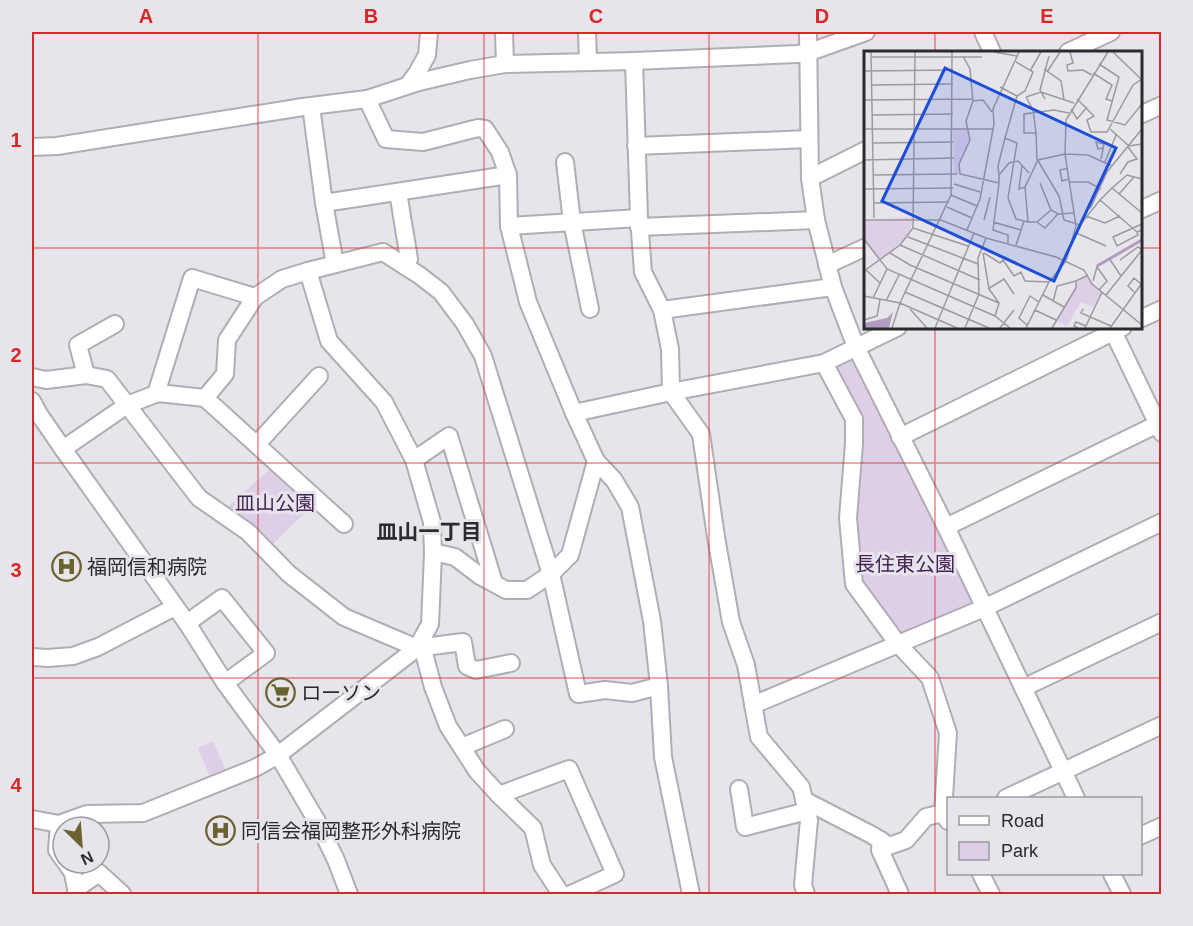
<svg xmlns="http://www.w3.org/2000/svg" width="1193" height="926" viewBox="0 0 1193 926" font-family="Helvetica,'Noto Sans JP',sans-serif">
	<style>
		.green { fill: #decfe9 }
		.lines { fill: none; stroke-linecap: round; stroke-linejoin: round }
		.minor-casing { stroke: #b1adb4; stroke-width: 20 }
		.minor { stroke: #fff; stroke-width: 16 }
		.grid { fill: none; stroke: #d62828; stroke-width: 1.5; stroke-opacity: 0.55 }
		.labels { text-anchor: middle; stroke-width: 6; stroke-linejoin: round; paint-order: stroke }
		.park-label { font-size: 20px; fill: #422554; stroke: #e8e4eb }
		.poi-label { font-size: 20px; fill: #2b2a2c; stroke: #e8e4eb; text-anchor: start }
		.neighbourhood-label { font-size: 21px; font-weight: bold; fill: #2b2a2c; stroke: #e8e4eb }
		.inset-river { fill: none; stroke: #b29dc1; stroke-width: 3 }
		.inset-road { fill: none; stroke: #9c9a9f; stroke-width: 1.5 }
		.view { fill: #1d4ed8; fill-opacity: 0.15; stroke: #1d4ed8; stroke-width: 3 }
		.inset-edge { fill: none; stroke: #2b2a2c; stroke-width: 3 }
		.neatline { fill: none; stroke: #d62828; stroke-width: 2 }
		.grid-label { font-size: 20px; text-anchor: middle; font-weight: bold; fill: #d62828 }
	</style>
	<rect width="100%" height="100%" fill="#e8e4eb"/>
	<g class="green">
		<path d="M850,350L984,608L898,644L854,584V419L824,363Z"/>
		<path d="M277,463L318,500L266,551L221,513Z"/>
		<path d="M213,741L228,775L212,781L198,748Z"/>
	</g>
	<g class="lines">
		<defs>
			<g id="minor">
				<path d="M504,32L505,64"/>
				<path d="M587,32L588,62"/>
				<path d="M808,32L810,178L816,220L833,287L856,347L946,527L1076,798"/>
				<path d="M983,32L992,52"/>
				<path d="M1068,52L1111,32"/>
				<path d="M634,61L639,218L643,272L662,310L670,349L671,392L701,434L716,537L731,622L746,665L759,737L801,787L809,820L803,885L806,894"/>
				<path d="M408,85L417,73L427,55L429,32"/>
				<path d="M367,99L386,139L423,142L478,128L485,129L500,152L508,175L509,226L528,302L574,413"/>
				<path d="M311,106L324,203L335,264"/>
				<path d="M1140,115L1162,105"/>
				<path d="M636,146L809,139"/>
				<path d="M32,147L57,146L303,107L367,99L419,82L470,70L505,64L634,61L797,54L807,53L866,32"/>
				<path d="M565,162L572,222L590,309"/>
				<path d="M810,178L866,150"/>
				<path d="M398,192L409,259L406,267"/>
				<path d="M324,203L508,175"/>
				<path d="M1140,210L1162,200"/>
				<path d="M509,226L639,218"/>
				<path d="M639,227L816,220"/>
				<path d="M827,265L866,247"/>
				<path d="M308,271L383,252L419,275L441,292L465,324L483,356L551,574L578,694L605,690L632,693L659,686L663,757L691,894"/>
				<path d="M662,310L833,287"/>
				<path d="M1140,319L1162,309"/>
				<path d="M1111,327L1162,433"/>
				<path d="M824,363L898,327"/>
				<path d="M86,375L78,345L115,324"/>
				<path d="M32,377L46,380L86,375L107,379L199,498L248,532L289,574L344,617L417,648L424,653L433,687L448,726L477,771L499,795L569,769L615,874L571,894"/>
				<path d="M156,394L192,278L255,297"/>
				<path d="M32,401L39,414L63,449L187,623L225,683L278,755L318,823L336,860L349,894"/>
				<path d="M900,437L1123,327"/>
				<path d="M257,444L319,376"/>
				<path d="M63,449L127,405L158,393L205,398L344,524"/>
				<path d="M414,460L449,436L494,583"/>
				<path d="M596,461L614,480L630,507L652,621L659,686"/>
				<path d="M946,527L1162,422"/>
				<path d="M433,552L455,557L480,576L506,590H527L551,574L570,555L596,461L574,413L671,392L824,363L854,419V444L848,518L854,584L898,644L930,678L948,733L943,813"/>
				<path d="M187,623L222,598L266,653L225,683"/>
				<path d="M417,648L463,642L467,666L476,670L511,663"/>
				<path d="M32,657L48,658L73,656L98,647L175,607"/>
				<path d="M1023,688L1162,622"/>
				<path d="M753,705L984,608L1162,522"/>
				<path d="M462,747L505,729"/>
				<path d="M739,789L745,827L807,811"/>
				<path d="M499,795L533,828L542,865L561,894"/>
				<path d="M1006,798L1162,725"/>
				<path d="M804,800L872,835L889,846L906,840L926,817L943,813L948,821"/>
				<path d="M32,819L59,824L87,814L143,813L255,768L278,755L417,648L430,624L433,554L432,522L414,460L384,402L329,341L308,271L282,279L255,297L227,340L225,374L205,398"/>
				<path d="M59,824L57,850L63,859"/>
				<path d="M1140,836L1162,826"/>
				<path d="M881,840L880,850L900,894"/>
				<path d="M66,863L73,873L77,894"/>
				<path d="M981,874L991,894"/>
				<path d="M1112,874L1122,894"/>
				<path d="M76,889L99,873L122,894"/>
			</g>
		</defs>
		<use href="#minor" class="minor-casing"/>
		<use href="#minor" class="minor"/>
	</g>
	<path class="grid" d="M258,32V894M484,32V894M709,32V894M935,32V52M32,248H866M1140,248H1162M935,327V894M32,463H1162M32,678H1162"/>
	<defs>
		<symbol id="hospital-ring" viewBox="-11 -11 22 22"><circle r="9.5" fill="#e8e4eb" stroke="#6a622f" stroke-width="1.5"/><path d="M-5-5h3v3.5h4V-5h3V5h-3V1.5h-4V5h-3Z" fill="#6a622f"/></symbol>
		<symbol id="supermarket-ring" viewBox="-11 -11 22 22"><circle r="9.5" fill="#e8e4eb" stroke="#6a622f" stroke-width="1.5"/><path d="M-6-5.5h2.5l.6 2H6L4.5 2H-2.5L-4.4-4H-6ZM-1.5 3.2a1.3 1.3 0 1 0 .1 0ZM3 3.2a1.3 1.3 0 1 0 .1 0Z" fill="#6a622f"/></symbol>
	</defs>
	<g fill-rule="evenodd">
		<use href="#hospital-ring" x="50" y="550" width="33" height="33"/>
		<use href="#supermarket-ring" x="264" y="676" width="33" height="33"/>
		<use href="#hospital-ring" x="204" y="814" width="33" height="33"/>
	</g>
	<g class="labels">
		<g class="park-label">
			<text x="275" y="510">皿山公園</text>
			<text x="905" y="571">長住東公園</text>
		</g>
		<g class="poi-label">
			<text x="87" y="574">福岡信和病院</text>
			<text x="301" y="700">ローソン</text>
			<text x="241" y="838">同信会福岡整形外科病院</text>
		</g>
		<g class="neighbourhood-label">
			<text x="429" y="539">皿山一丁目</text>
		</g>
	</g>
	<g transform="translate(864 51)">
		<rect width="278" height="278" fill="#e8e4eb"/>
		<path d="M89,77H104L106,89L95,113L96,123H90ZM50,166L44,186L15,210L0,188V169ZM223,225L237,242L229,256L217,251L203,275L192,270L214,230Z" fill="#decfe9"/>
		<path d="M29,261L25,277H0V272L23,267Z" fill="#b29dc1"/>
		<path class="inset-river" d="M233,215L278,189"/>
		<path class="inset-road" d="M7,1L10,167M130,1L153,5M206,1L209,12L203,14L204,20L219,19L228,24M249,1L277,28M99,5L106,18L109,50L119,49L128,61M8,6H118M152,11L169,21L161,40L153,45L141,87L153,92L144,147L152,168L164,171M235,13L255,26L243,69L261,74L278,53M180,18L197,30L200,49M0,20L89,19M166,20L177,1M183,21L196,1M229,22L248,34L242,48L248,50M8,34L89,33M136,36L153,45M162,46L177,41L210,52M162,46L169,59L172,82M181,48L176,39L185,5M213,48L230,65L223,69L227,81H243L269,34L278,28M0,49L109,48M109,50L102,70L106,89L95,113L96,123L135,132V124L145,112L154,110L165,122M207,58L213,68L223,56M205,62L190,59L160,63V82H172L173,108L195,145L200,169L216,174L236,149L273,181L278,179M8,64L89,63M0,78H129M246,78L265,95L278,93M8,92L89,91M237,108L240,93L232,91L234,98L239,97M0,109L90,107M241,111L252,84M158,114L155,138L161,136M204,117L196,119L198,130L205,128M256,123L264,111L273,108L264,96M9,124L93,123M135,124L134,115L141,87M206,131H224L237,138M135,132L129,179L144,184V192M176,132L187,159L194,163L211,162M90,133L116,141M248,137L263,124L278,128M0,138L89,137M255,143L270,126M87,144L113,155M236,149L248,137L278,162M9,152L85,151M83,156L108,167M226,158L243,121L278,78M187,159L173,171H164L161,136L174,109L201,103L224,104L248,115M222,165L241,172L256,165M0,169H77L122,187L192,206L220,219L228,233L278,274M120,169L126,146M129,171L157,179M173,171L181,177L194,163M49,177L104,195M103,179L116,148L130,73L129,58L155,1M210,181L242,195M273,181L274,184L253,195L249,186L278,173M44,186L114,213M0,188L23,218L131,265L146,277M36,194L116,229M152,194L160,170M26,202L46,214L135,252M119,202L125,238L135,252L131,265M120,202L136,212L139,209L150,225L157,221L161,230L185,231M245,207L257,225M256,209L274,196L278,199M2,219L16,232M0,220L36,194L49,177L51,1M229,230L233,216L243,230L235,239M124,238L140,228L150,243M41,241L125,277M270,241L264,235L270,227L277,233M179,244L200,256M242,244L278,199M0,245L36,252L93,277M9,247L23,218M22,250L35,224M189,251L193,235L212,230M46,258L63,277M219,258L217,262L247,275M171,259L192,269M0,269L13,265L16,249M163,274L155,267L166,245L175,251M28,277L36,252L87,144L88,1M71,277L110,182M101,277L115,243L114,207L122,187M136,277L150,259M162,277L185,231L202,210L212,175L201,103L202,69L244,1M188,277L212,237V230L224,224M214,277L210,275L212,271L222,275M221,277L238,241M246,277L278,232"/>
		<path class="view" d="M81,17L252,97L190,230L18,150Z"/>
		<rect width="278" height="278" class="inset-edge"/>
	</g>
	<rect width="1193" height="926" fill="none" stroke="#e8e4eb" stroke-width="66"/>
	<rect x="947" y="797" width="195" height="78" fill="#e8e4eb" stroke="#9c9a9f" stroke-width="1.5"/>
	<rect x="959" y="816" width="30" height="9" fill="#ffffff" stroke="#9c9a9f" stroke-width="1.5"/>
	<text x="1001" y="827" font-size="18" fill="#2b2a2c">Road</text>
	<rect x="959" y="842" width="30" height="18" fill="#decfe9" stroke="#9c9a9f" stroke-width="1.5"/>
	<text x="1001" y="857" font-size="18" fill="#2b2a2c">Park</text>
	<g transform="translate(81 845) rotate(155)"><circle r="28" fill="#e8e4eb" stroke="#9c9a9f" stroke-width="1.5"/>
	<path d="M0-4.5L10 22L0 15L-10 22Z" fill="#6a622f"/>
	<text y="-9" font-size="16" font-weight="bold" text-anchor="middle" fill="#2b2a2c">N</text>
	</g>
	<rect x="33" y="33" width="1127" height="860" class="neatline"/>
	<g class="grid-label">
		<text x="146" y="23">A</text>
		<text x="371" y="23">B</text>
		<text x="596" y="23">C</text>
		<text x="822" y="23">D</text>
		<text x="1047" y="23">E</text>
		<text x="16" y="147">1</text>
		<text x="16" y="362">2</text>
		<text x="16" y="577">3</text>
		<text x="16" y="792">4</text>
	</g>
</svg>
